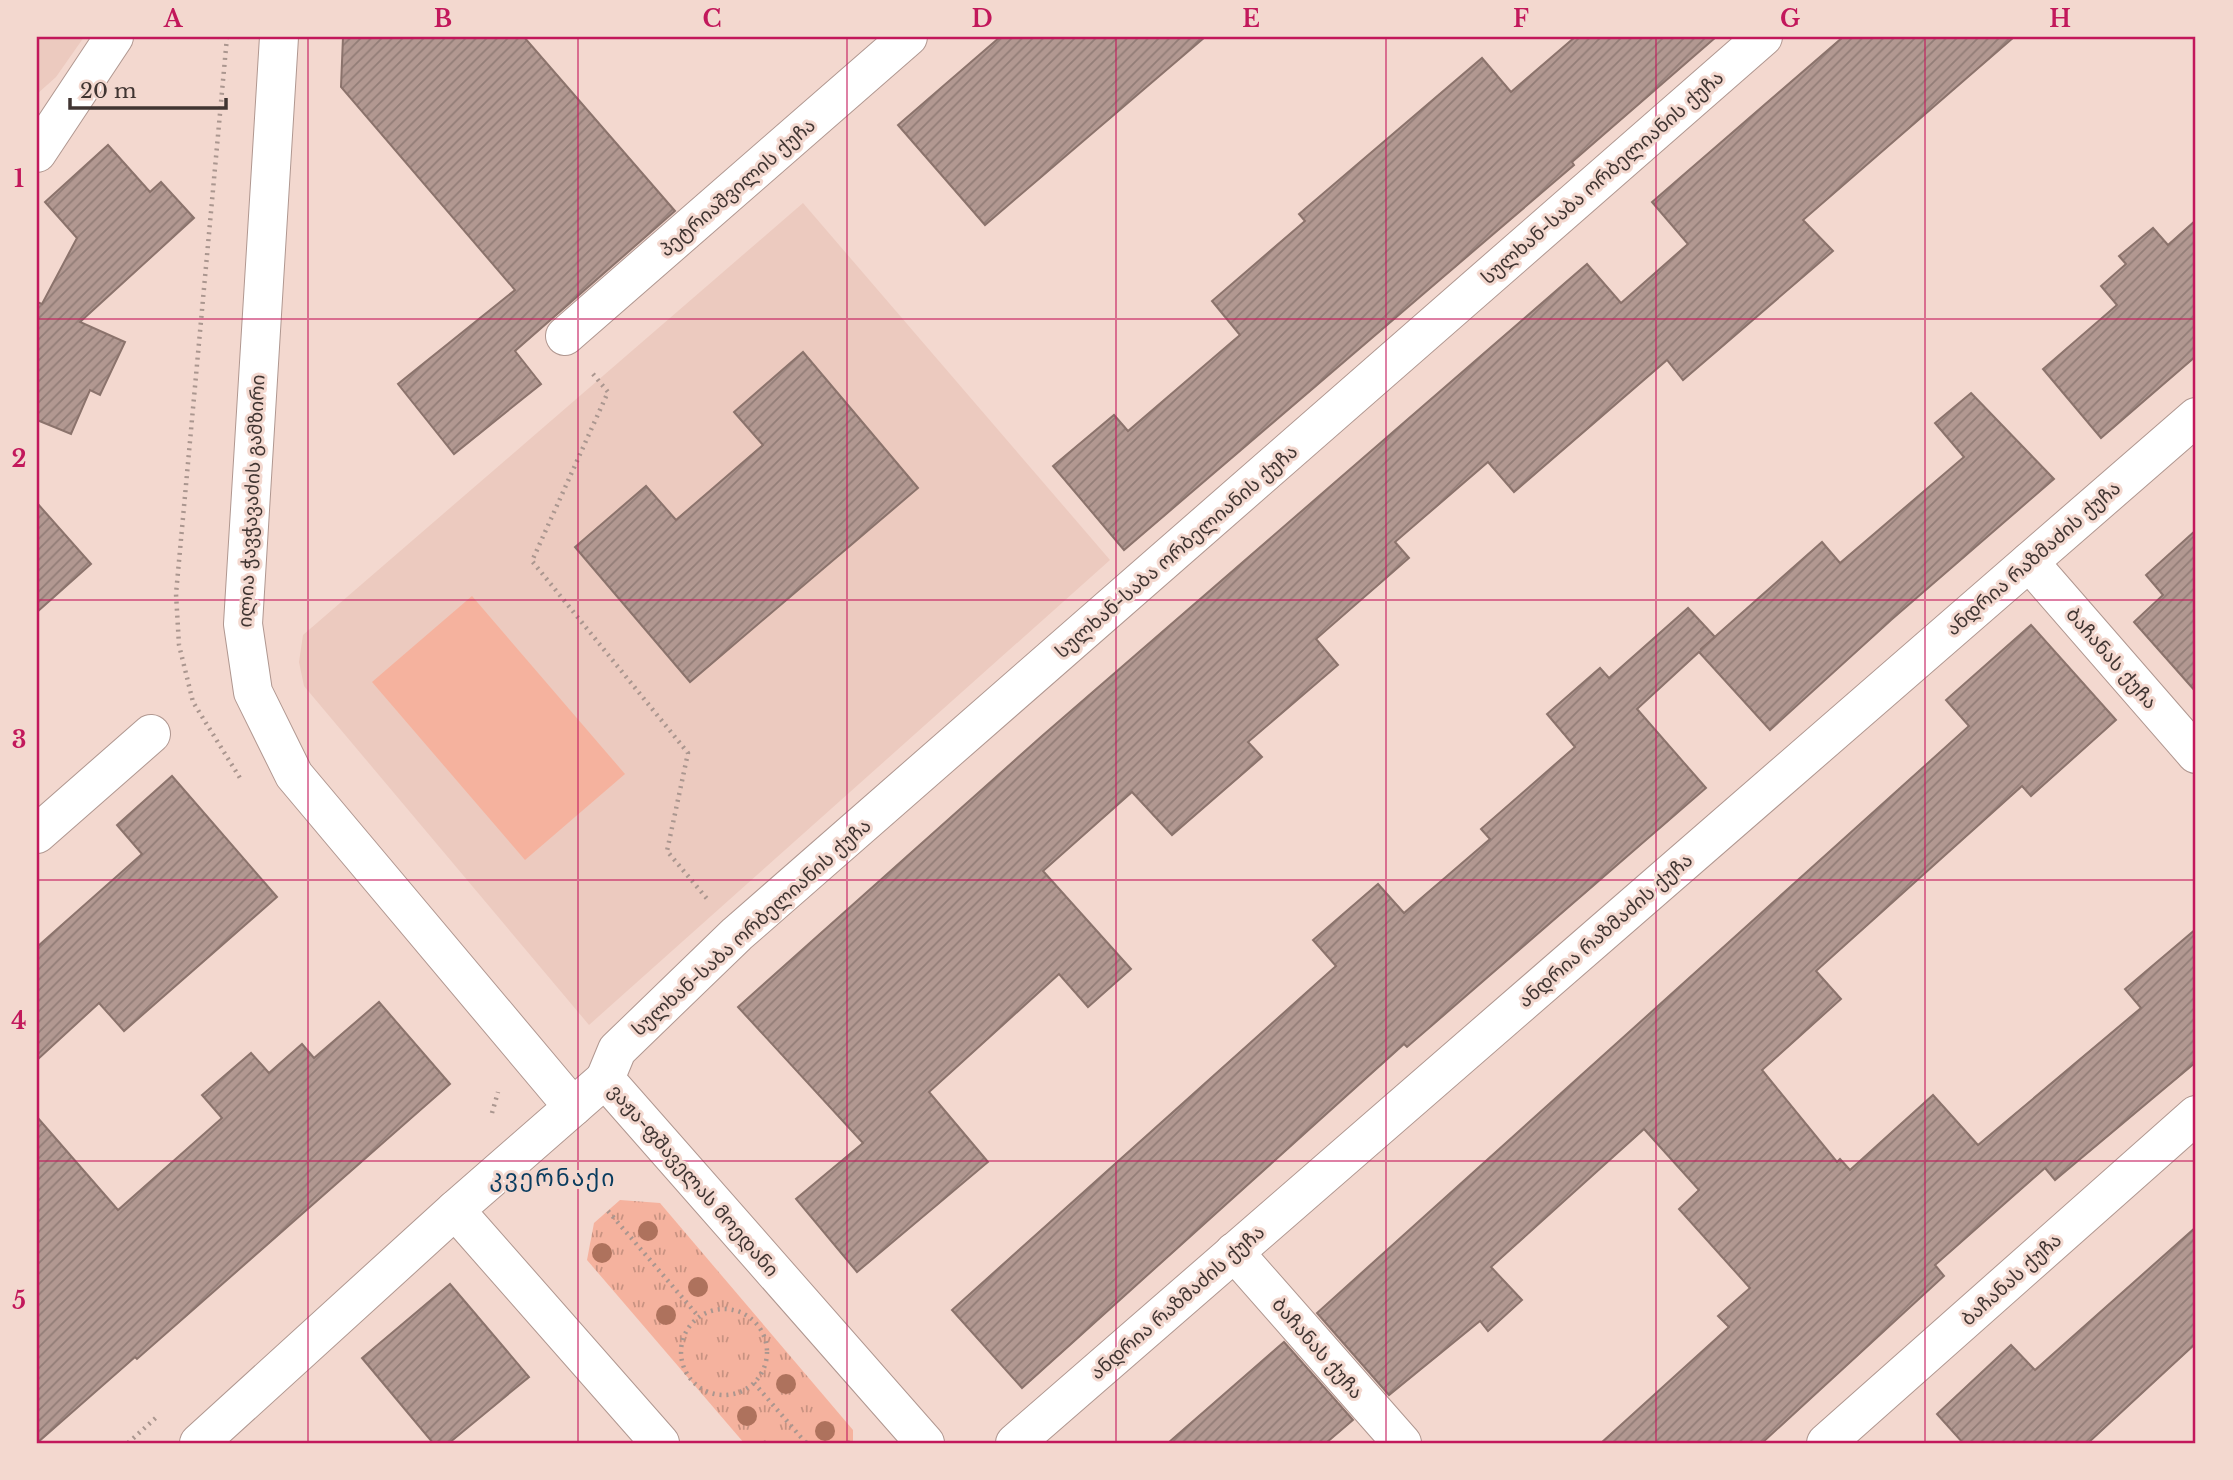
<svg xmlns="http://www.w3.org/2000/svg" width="2233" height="1480" viewBox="0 0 2233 1480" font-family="'Libre Baskerville','Noto Sans Georgian',serif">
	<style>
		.built { fill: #eccabf }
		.grass { fill: url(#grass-tufts) }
		.garden { fill: #f5b29e }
		.building { fill: url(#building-hatch); stroke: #8b736c; stroke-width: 2 }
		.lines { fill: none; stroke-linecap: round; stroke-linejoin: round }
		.minor-casing { stroke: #b09790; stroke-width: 40 }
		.tertiary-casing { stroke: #b09790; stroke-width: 40 }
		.path { stroke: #aa968f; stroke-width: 4.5; stroke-dasharray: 2 5; stroke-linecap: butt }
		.minor { stroke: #fff; stroke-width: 38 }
		.tertiary { stroke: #fff; stroke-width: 38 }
		.tree { fill: #ae725d }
		.grid { fill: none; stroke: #c2185b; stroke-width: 2; stroke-opacity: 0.55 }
		.labels { text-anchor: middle; stroke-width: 6; stroke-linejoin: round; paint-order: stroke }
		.street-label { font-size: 19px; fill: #403532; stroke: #f3d8cf }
		.quarter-label { font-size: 23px; letter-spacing: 2px; fill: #093c5f; stroke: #f3d8cf }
		.neatline { fill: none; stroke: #c2185b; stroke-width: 2.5 }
		.grid-label { font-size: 23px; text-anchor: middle; font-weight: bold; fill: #c2185b }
	</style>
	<defs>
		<pattern id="grass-tufts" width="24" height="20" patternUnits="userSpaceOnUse" patternTransform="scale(1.75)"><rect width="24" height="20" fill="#f5b29e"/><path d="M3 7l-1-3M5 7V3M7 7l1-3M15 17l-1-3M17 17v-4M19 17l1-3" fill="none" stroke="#c89281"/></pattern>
		<pattern id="building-hatch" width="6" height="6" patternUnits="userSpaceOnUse" patternTransform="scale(1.75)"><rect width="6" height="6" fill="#b29891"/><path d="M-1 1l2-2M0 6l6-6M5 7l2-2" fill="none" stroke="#927d77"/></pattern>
	</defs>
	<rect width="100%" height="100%" fill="#f3d8cf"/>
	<g class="built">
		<path d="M37,37H84L56,77L37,94Z"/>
		<path d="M803,203L1110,560L589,1025L304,686L299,662L303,635Z"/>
	</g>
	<path class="grass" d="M620,1200L660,1203L853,1430V1443H744L587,1260L594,1223Z"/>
	<path class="garden" d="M472,596L625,774L525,860L372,682Z"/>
	<g class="building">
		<path d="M343,37H524L675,211L515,351L541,384L454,454L398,384L515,290L341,87Z"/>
		<path d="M1000,37H1205L985,225L898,125Z"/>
		<path d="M1575,37H1716L1572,162L1574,165L1124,550L1053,466L1114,415L1128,431L1240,335L1212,301L1305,221L1299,214L1482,58L1511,92Z"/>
		<path d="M1843,37H2014L1803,220L1833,251L1683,380L1667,360L1514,492L1488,462L1395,542L1409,558L1316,639L1338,665L1248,742L1262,757L1172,835L1132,792L1043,871L1131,969L1088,1007L1059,974L929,1092L988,1162L857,1272L796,1199L863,1143L738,1007L1042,736L1587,264L1621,303L1688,244L1652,202Z"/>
		<path d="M108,145L150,192L161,182L194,218L80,322L125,342L100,395L90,390L71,434L37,420V302L42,304L77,238L45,202Z"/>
		<path d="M2196,220V356L2101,438L2043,369L2117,305L2101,286L2126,264L2119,256L2153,228L2168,245Z"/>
		<path d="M803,352L918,488L690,682L575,547L646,486L676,520L763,445L734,412Z"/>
		<path d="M1971,393L2054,479L1891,620L1770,730L1699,652L1637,709L1706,788L1407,1047L1404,1044L1022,1388L952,1310L1336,966L1313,940L1378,884L1404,913L1490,839L1481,829L1575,747L1547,714L1600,668L1609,678L1688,608L1715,637L1700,650L1822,542L1840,563L1964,457L1935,423Z"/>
		<path d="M37,503L91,564L37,612Z"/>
		<path d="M2196,530V692L2134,622L2163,595L2146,575Z"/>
		<path d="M2031,625L2116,720L2031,796L2022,786L1816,971L1841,999L1762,1070L1837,1162L1840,1159L1850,1170L1933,1095L1978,1145L2141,1008L2125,989L2196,929V1062L2055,1180L2045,1168L1935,1265L1944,1276L1762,1443H1601L1729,1327L1718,1316L1750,1288L1679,1209L1699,1190L1644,1129L1491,1267L1522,1300L1488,1331L1480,1321L1389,1395L1317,1313L1969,726L1946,700Z"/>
		<path d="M172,776L277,897L124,1031L99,1003L37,1060V947L142,854L117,825Z"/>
		<path d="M379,1002L450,1084L137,1359L135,1357L37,1443V1117L118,1210L222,1118L202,1095L251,1053L269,1073L302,1044L314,1058Z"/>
		<path d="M2196,1227V1343L2088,1443H1963L1937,1414L2011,1345L2035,1370Z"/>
		<path d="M450,1284L529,1377L449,1443H433L362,1358Z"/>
		<path d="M1284,1342L1353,1420L1326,1443H1168Z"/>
	</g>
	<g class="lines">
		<defs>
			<g id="minor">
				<path d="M37,153L114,37"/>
				<path d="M565,336L908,37"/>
				<path d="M2029,562L2196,754"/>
				<path d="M37,834L151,734"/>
				<path d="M605,1079L617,1050L737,934L1763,37"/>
				<path d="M1234,1252L1402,1443"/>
				<path d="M199,1443L455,1210"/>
				<path d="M1826,1443L2196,1115"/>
			</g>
			<g id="tertiary">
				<path d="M279,37L243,624L253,692L294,775L573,1107"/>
				<path d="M660,1443L455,1210L605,1079L925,1443"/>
				<path d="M1015,1443L2196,417"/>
			</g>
		</defs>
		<use href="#minor" class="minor-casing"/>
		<use href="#tertiary" class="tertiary-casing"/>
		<g class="path">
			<path d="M227,37L176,594L179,645L193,702L240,778"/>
			<path d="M593,374L608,392L532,561L688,753L667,851L708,900"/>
			<path d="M492,1113L498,1092"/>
			<path d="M608,1211L699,1317"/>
			<circle cx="724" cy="1352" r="43"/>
			<path d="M754,1383L806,1443"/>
			<path d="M128,1443L159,1415"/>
		</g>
		<use href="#minor" class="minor"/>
		<use href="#tertiary" class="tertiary"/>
	</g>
	<g class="tree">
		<circle cx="648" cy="1231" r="10"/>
		<circle cx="602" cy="1253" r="10"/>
		<circle cx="698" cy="1287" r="10"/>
		<circle cx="666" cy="1315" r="10"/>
		<circle cx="786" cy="1384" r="10"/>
		<circle cx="747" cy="1416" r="10"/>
		<circle cx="825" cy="1431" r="10"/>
	</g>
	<path class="grid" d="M308,37V1443M578,37V1443M847,37V1443M1116,37V1443M1386,37V1443M1656,37V1443M1925,37V1443M37,319H2196M37,600H2196M37,880H2196M37,1161H2196"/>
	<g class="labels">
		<g class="street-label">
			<text transform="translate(1602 177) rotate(-41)" y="7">სულხან-საბა ორბელიანის ქუჩა</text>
			<text transform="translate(737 187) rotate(-41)" y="7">პეტრიაშვილის ქუჩა</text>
			<text transform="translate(251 501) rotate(-87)" y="7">ილია ჭავჭავაძის გამზირი</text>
			<text transform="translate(1176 551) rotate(-41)" y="7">სულხან-საბა ორბელიანის ქუჩა</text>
			<text transform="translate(2033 558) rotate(-41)" y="7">ანდრია რაზმაძის ქუჩა</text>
			<text transform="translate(2112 658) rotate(49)" y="7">ბაჩანას ქუჩა</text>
			<text transform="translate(751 927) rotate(-42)" y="7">სულხან-საბა ორბელიანის ქუჩა</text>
			<text transform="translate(1605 930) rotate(-41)" y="7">ანდრია რაზმაძის ქუჩა</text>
			<text transform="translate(694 1180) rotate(49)" y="7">ვაჟა-ფშაველას მოედანი</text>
			<text transform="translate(2011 1279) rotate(-42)" y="7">ბაჩანას ქუჩა</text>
			<text transform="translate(1177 1302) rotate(-41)" y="7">ანდრია რაზმაძის ქუჩა</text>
			<text transform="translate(1318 1348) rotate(49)" y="7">ბაჩანას ქუჩა</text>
		</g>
		<g class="quarter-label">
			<text x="553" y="1186">კვერნაქი</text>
		</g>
	</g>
	<rect width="2233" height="1480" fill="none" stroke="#f3d8cf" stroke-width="77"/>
	<path d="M70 98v10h156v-10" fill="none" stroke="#403532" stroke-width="3.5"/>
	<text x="80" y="98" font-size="21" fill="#403532" stroke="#f3d8cf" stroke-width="5" paint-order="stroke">20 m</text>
	<rect x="38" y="38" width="2156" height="1404" class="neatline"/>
	<g class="grid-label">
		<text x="173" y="27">A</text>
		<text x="443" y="27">B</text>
		<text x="712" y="27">C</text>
		<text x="982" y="27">D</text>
		<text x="1251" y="27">E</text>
		<text x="1521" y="27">F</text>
		<text x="1790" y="27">G</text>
		<text x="2060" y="27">H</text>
		<text x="19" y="187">1</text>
		<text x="19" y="467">2</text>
		<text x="19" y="748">3</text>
		<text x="19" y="1029">4</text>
		<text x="19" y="1309">5</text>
	</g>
</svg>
